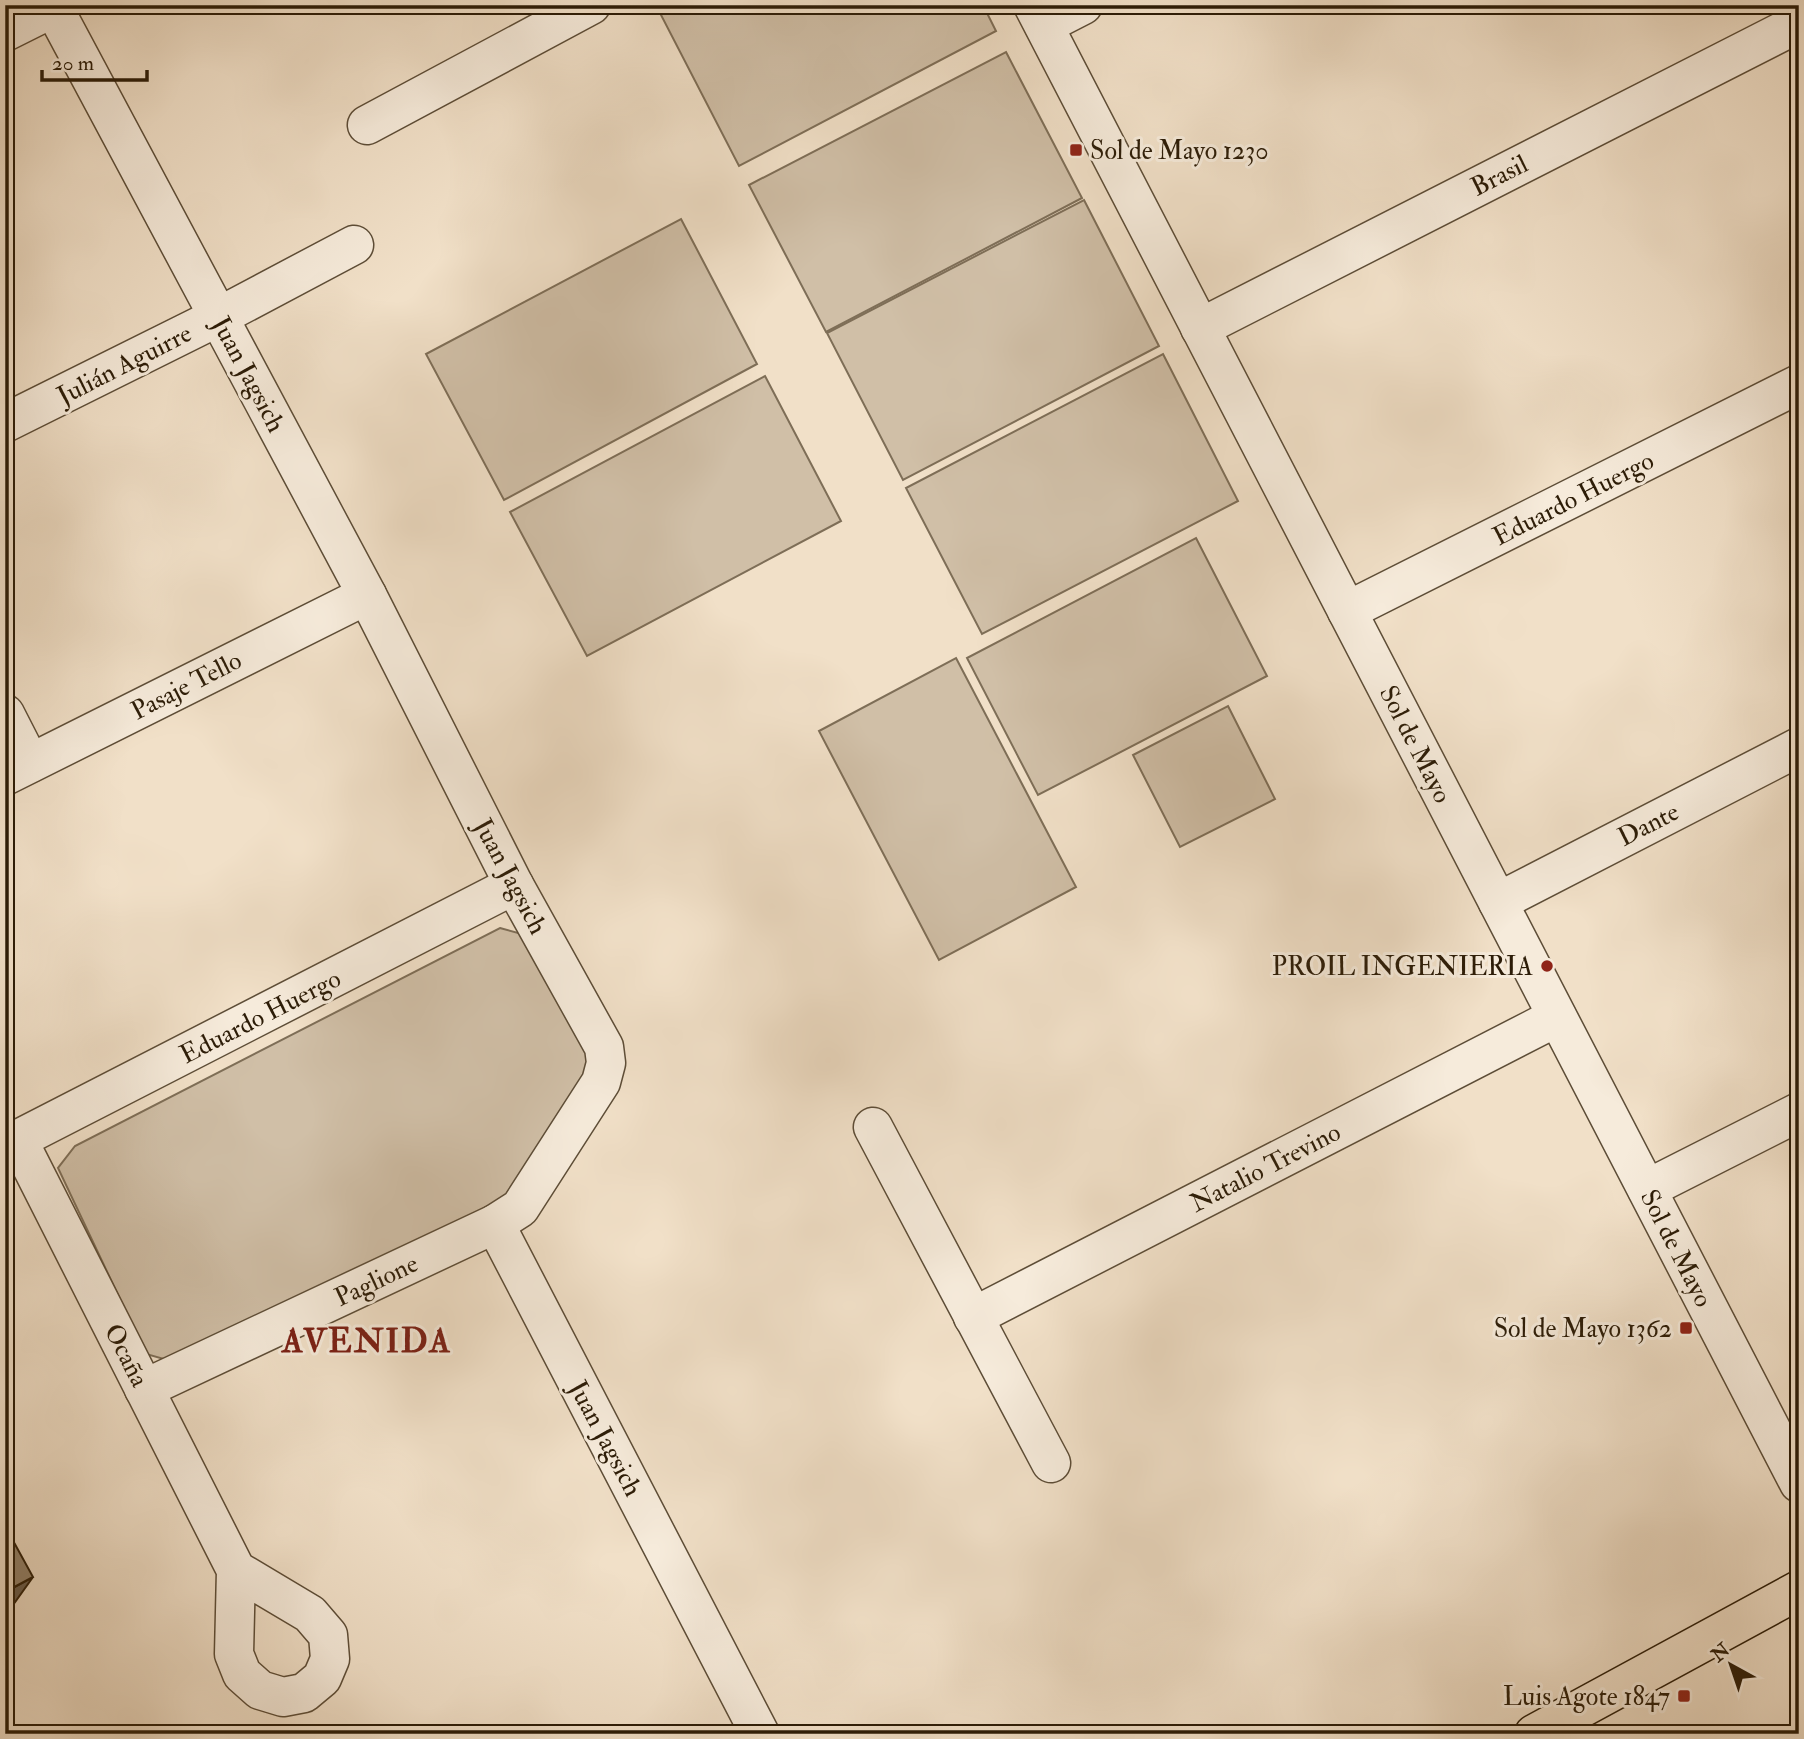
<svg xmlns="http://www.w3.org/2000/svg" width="1804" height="1739" viewBox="0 0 1804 1739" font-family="'IM FELL Double Pica',serif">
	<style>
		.green { fill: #d0bfa7; stroke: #7e6e57; stroke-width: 2 }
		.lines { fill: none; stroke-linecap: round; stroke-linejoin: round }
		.minor-casing { stroke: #5d4d37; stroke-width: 41 }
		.major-casing { stroke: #2c1c07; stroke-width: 41 }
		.minor { stroke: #f6ebdb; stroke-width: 38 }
		.major { stroke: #f1e0c8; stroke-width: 38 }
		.shaded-wall { fill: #665b4b; stroke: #2c1c07; stroke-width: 2 }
		.building { fill: #92826b; stroke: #2c1c07; stroke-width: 2 }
		.poi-dot { fill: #8f2418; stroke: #f6ebdb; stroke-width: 2.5 }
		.labels { text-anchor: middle; stroke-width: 6; stroke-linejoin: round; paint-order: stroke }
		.poi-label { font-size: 26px; fill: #2c1c07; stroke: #f6ebdb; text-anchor: end }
		.street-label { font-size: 26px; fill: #2c1c07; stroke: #f6ebdb }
		.district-label { font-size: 33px; font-weight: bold; letter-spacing: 2px; fill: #7a1f14; stroke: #f6ebdb }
	</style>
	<rect width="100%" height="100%" fill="#f1e0c8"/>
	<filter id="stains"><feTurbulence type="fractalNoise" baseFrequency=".00286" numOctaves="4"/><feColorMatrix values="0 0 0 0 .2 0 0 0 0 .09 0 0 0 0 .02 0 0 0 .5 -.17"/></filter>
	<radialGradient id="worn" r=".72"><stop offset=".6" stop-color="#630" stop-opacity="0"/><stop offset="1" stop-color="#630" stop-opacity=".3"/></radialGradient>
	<g class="green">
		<path d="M679,5H983L996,31L739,166L661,15Z"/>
		<path d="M1006,52L1082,198L826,332L749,185Z"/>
		<path d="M1084,200L1159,346L903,480L827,333Z"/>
		<path d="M681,219L757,364L504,500L426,354Z"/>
		<path d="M1163,354L1238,501L982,634L906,488Z"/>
		<path d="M765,376L841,521L587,656L510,512Z"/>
		<path d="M1196,538L1267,676L1038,795L967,658Z"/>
		<path d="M956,658L1076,887L939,960L819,731Z"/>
		<path d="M1228,706L1275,799L1180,847L1133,755Z"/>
		<path d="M500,928L522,934L588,1049V1070L495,1224L185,1365L146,1354L58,1168L75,1146Z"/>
	</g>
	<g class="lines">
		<defs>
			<g id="minor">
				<path d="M52,5L367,595L514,885L604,1047L606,1063L601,1082L520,1208L495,1224L760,1734"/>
				<path d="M1033,5L1799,1483"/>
				<path d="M1044,25L1083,5"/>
				<path d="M5,32L53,8"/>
				<path d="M367,125L591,5"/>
				<path d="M1200,328L1799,23"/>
				<path d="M5,423L218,317L354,245"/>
				<path d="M1347,611L1799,384"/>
				<path d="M5,714L30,763"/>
				<path d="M5,776L367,595"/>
				<path d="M1498,902L1799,747"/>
				<path d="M873,1127L1051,1463"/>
				<path d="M18,1140L236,1570L234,1654L242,1674L260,1690L283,1697L304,1693L322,1678L330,1659L328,1635L310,1614L236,1570"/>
				<path d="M5,1146L514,885"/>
				<path d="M1647,1189L1799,1112"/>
				<path d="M973,1317L1557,1017"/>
				<path d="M144,1389L495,1224"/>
			</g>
			<path id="major" d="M1534,1734L1799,1590"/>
		</defs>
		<use href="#minor" class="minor-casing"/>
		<use href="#major" class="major-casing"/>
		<use href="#minor" class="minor"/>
		<use href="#major" class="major"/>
	</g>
	<path class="shaded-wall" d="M33,1577L13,1605L5,1610V1592Z"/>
	<path class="building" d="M5,1526L33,1577L5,1592Z"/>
	<g class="poi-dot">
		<rect x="1069" y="143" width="14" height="14" rx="3.5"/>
		<circle cx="1547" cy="966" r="7"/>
		<rect x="1679" y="1321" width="14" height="14" rx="3.5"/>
		<rect x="1677" y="1689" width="14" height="14" rx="3.5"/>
	</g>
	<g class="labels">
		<g class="poi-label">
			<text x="1090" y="159" text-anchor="start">Sol de Mayo 1230</text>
			<text x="1533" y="975">PROIL INGENIERIA</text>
			<text x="1672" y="1337">Sol de Mayo 1362</text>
			<text x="1670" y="1705">Luis Agote 1847</text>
		</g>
		<g class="street-label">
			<text transform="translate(1499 175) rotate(-27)" y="9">Brasil</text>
			<text transform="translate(124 364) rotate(-27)" y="9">Julián Aguirre</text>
			<text transform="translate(249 374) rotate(62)" y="9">Juan Jagsich</text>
			<text transform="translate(1573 498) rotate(-27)" y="9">Eduardo Huergo</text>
			<text transform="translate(186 685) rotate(-27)" y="9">Pasaje Tello</text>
			<text transform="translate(1416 744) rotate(63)" y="9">Sol de Mayo</text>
			<text transform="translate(1648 824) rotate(-27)" y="9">Dante</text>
			<text transform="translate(511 876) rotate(62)" y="9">Juan Jagsich</text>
			<text transform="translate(260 1016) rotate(-27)" y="9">Eduardo Huergo</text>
			<text transform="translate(1265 1167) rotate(-27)" y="9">Natalio Trevino</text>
			<text transform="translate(1677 1248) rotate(63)" y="9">Sol de Mayo</text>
			<text transform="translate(376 1280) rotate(-25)" y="9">Paglione</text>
			<text transform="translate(127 1355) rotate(63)" y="9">Ocaña</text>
			<text transform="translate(606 1438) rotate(62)" y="9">Juan Jagsich</text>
		</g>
		<g class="district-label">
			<text x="367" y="1352">AVENIDA</text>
		</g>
	</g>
	<rect width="1804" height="1739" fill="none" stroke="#f1e0c8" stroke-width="28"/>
	<rect x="7" y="7" width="1790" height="1725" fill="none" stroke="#2c1c07" stroke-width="3.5"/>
	<rect x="14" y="14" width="1776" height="1711" fill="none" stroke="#2c1c07" stroke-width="2"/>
	<g transform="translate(1731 1665) rotate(320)" stroke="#f6ebdb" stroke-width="5" paint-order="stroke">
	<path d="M0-5L12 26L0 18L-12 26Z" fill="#2c1c07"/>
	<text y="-10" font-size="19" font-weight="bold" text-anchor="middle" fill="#2c1c07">N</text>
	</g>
	<path d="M42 70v10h105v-10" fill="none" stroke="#2c1c07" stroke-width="3.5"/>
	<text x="52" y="70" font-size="21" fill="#2c1c07" stroke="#f6ebdb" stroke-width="5" paint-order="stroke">20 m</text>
	<rect width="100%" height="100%" filter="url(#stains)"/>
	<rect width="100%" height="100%" fill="url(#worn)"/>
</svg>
